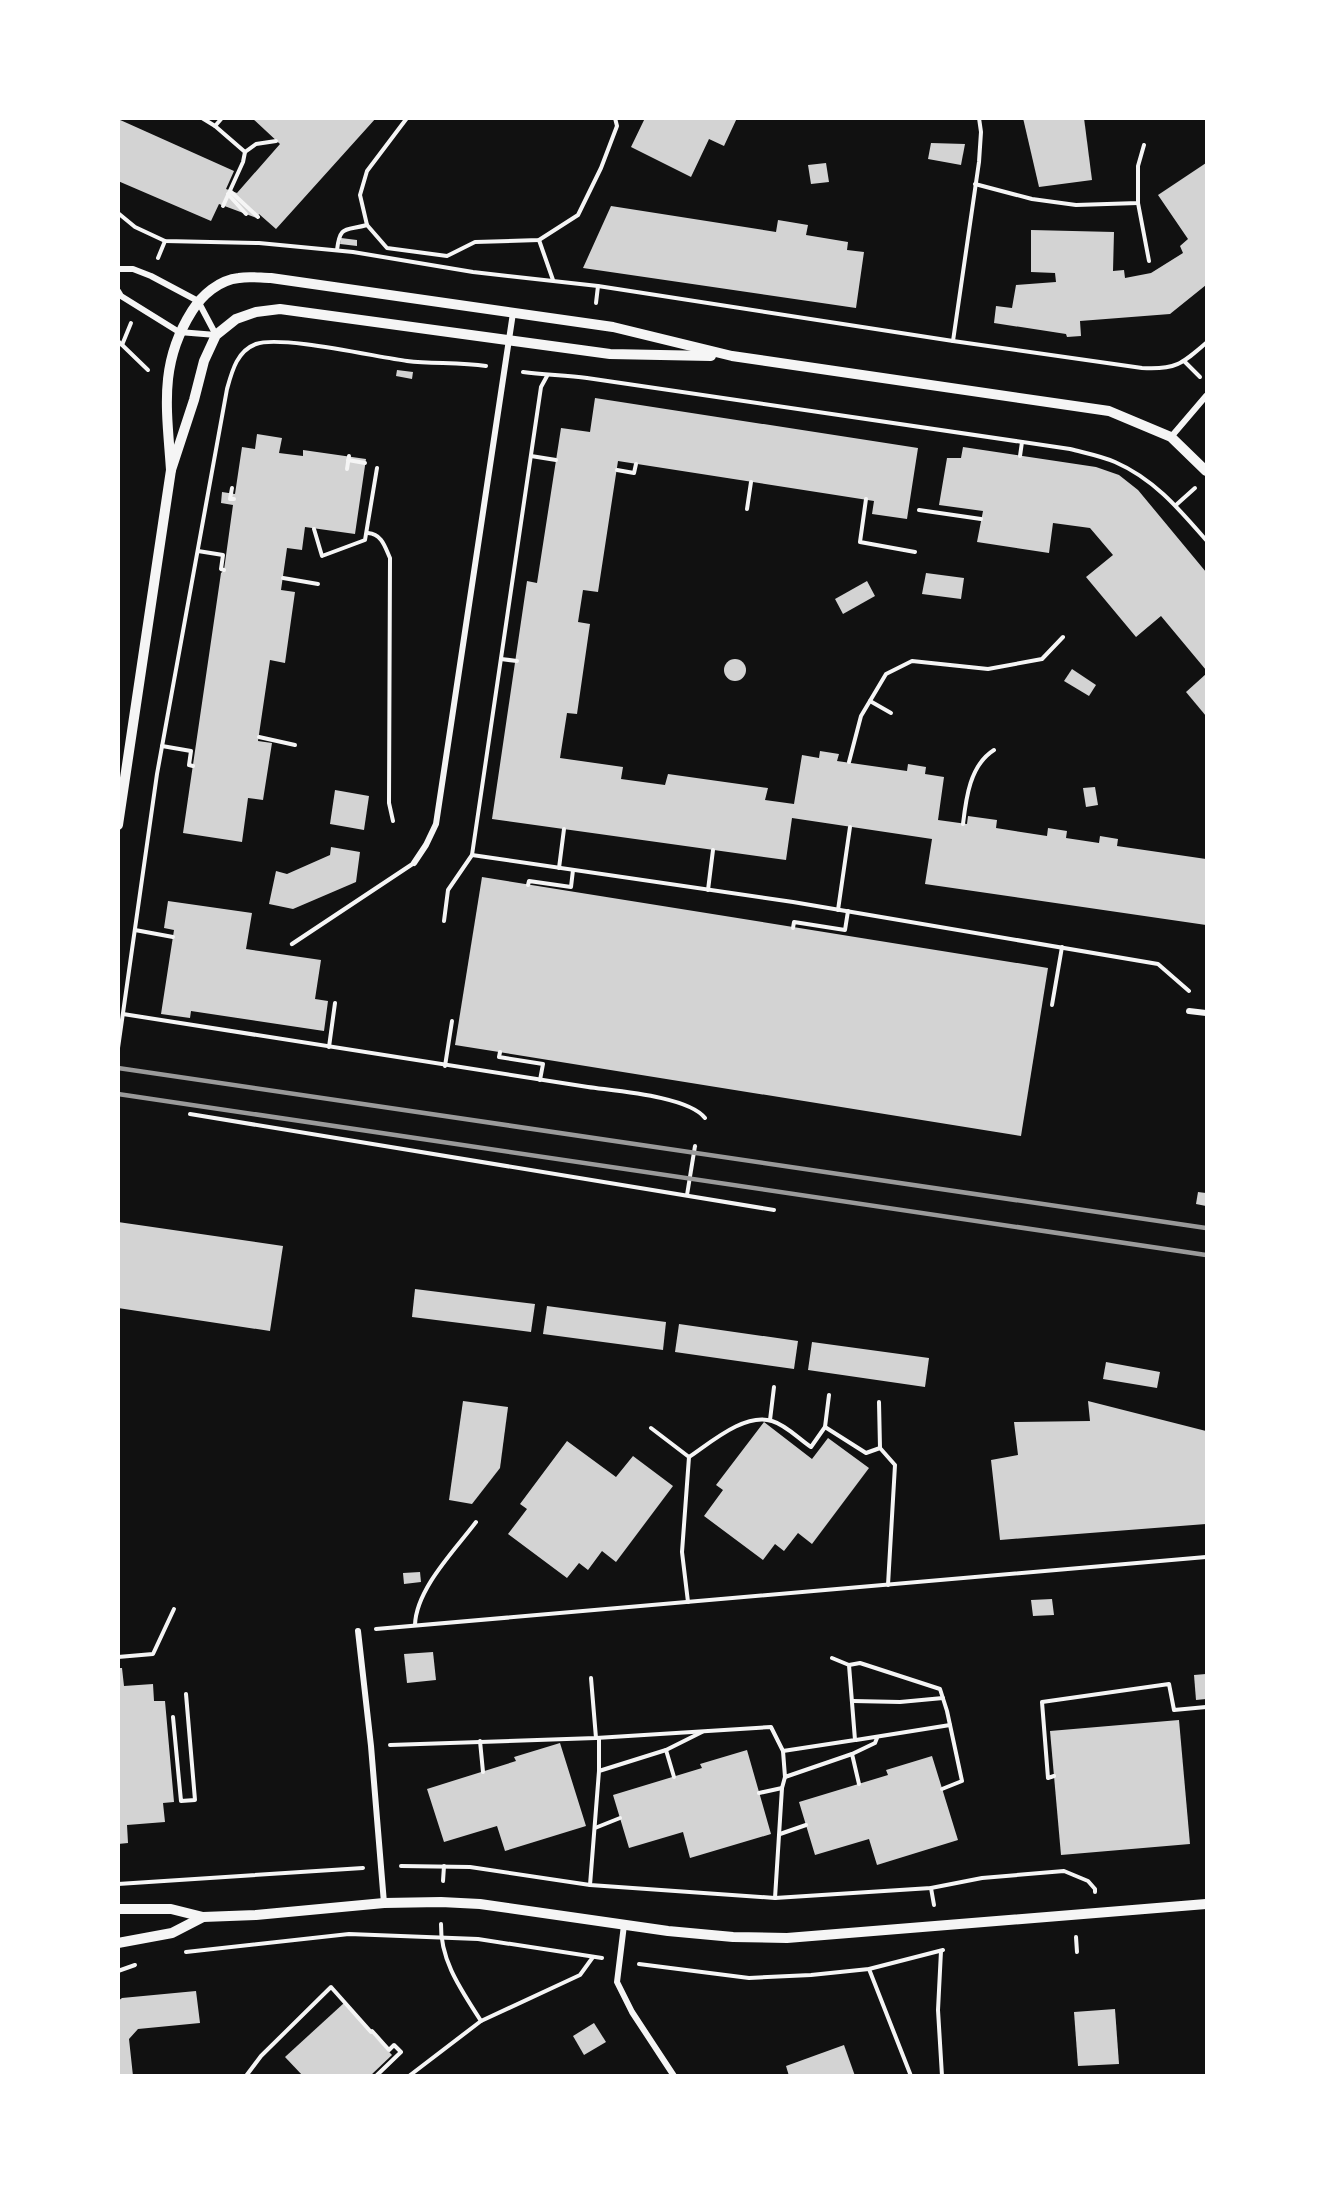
<svg xmlns="http://www.w3.org/2000/svg" width="1325" height="2194" viewBox="0 0 1325 2194" font-family="Inter,sans-serif">
	<style>
		.building { fill: #d3d3d3 }
		.lines { fill: none; stroke-linecap: round; stroke-linejoin: round }
		.path { stroke: #f5f5f5; stroke-width: 4 }
		.service { stroke: #f5f5f5; stroke-width: 4.5 }
		.minor { stroke: #f5f5f5; stroke-width: 6 }
		.tertiary { stroke: #f5f5f5; stroke-width: 10 }
		.rail { stroke: #9a9a9a; stroke-width: 4.5 }
	</style>
	<rect width="100%" height="100%" fill="#111"/>
	<g class="building">
		<path d="M252,118H376L276,229L259,214L257,218L219,204L211,221L118,181V119L234,171L226,189L237,193L280,144Z"/>
		<path d="M645,118H737L724,146L709,139L691,177L631,147Z"/>
		<path d="M1023,118H1084L1092,180L1039,187Z"/>
		<path d="M931,143L965,144L961,165L928,159Z"/>
		<path d="M826,163L829,182L811,184L808,165Z"/>
		<path d="M1206,163V285L1170,314L1080,321L1081,336L1067,337L1066,334L994,323L996,306L1012,308L1016,285L1056,282L1055,273L1031,272V230L1114,232L1113,271L1124,270L1125,278L1151,273L1183,253L1180,246L1188,239L1158,195Z"/>
		<path d="M611,206L776,232L778,220L808,225L806,235L848,242L847,250L864,252L856,308L583,268Z"/>
		<path d="M341,238L357,240V246L340,244Z"/>
		<path d="M397,370L413,372L412,379L396,376Z"/>
		<path d="M595,398L918,448L907,519L872,514L874,501L618,461L598,592L583,590L578,622L590,624L577,714L567,713L560,758L623,767L621,779L665,785L668,774L768,788L765,800L794,804L802,755L819,758L820,751L839,754L837,761L907,771L908,764L926,767L925,774L944,777L938,820L967,824L968,816L997,820L996,828L1047,836L1048,828L1067,831L1066,838L1099,843L1100,836L1118,839L1117,846L1206,859V925L925,884L932,839L792,818L786,860L492,819L527,581L537,583L561,428L590,432Z"/>
		<path d="M257,434L282,438L279,453L303,456V450L366,459L355,534L305,527L302,550L287,548L281,590L295,592L285,663L270,660L258,741L272,743L263,800L248,798L242,842L183,833L221,573L224,570L233,505L221,503L222,492L235,494L242,447L255,449Z"/>
		<path d="M963,447L1096,467L1119,475L1138,490L1206,572V670L1161,616L1136,637L1086,577L1113,555L1090,528L1053,523L1049,553L977,542L983,511L939,505L947,458H961Z"/>
		<path d="M926,573L964,578L961,599L922,594Z"/>
		<path d="M867,581L875,596L843,614L835,599Z"/>
		<circle cx="735" cy="670" r="11"/>
		<path d="M1072,669L1096,685L1089,696L1064,681Z"/>
		<path d="M1206,674V716L1186,692Z"/>
		<path d="M1095,787L1098,805L1086,807L1083,788Z"/>
		<path d="M335,790L369,796L364,830L330,824Z"/>
		<path d="M331,847L360,852L356,882L293,909L269,904L276,871L287,874L330,855Z"/>
		<path d="M482,877L1048,968L1021,1136L455,1045Z"/>
		<path d="M168,901L252,913L246,949L321,960L315,999L328,1001L324,1031L191,1011L190,1018L161,1014L174,930L164,928Z"/>
		<path d="M1198,1192L1206,1193V1206L1196,1204Z"/>
		<path d="M118,1222L283,1246L270,1331L118,1308Z"/>
		<path d="M415,1289L535,1304L531,1332L412,1317Z"/>
		<path d="M547,1306L666,1322L663,1350L543,1334Z"/>
		<path d="M679,1324L798,1341L794,1369L675,1352Z"/>
		<path d="M812,1342L929,1358L925,1387L808,1370Z"/>
		<path d="M1106,1362L1160,1372L1157,1388L1103,1379Z"/>
		<path d="M463,1401L508,1407L500,1468L472,1504L449,1500Z"/>
		<path d="M1088,1401L1206,1431V1524L1000,1540L991,1460L1018,1455L1014,1422L1090,1421Z"/>
		<path d="M764,1422L812,1459L828,1438L869,1468L812,1544L798,1533L784,1551L775,1544L763,1560L704,1516L723,1490L716,1485Z"/>
		<path d="M567,1441L616,1477L633,1456L673,1486L616,1562L602,1551L588,1570L579,1563L567,1578L508,1534L527,1509L520,1504Z"/>
		<path d="M420,1572L421,1582L404,1584L403,1573Z"/>
		<path d="M1052,1599L1054,1615L1033,1616L1031,1600Z"/>
		<path d="M433,1652L436,1680L407,1683L404,1654Z"/>
		<path d="M118,1668H122L124,1686L153,1684L154,1701H165L174,1802L163,1803L165,1822L127,1825L128,1843L118,1844Z"/>
		<path d="M1206,1674V1699L1196,1700L1194,1675Z"/>
		<path d="M1179,1720L1190,1844L1061,1855L1050,1731Z"/>
		<path d="M560,1743L586,1826L505,1851L497,1826L444,1842L427,1789L516,1761L514,1757Z"/>
		<path d="M747,1750L771,1834L690,1858L683,1832L629,1848L613,1795L702,1768L700,1764Z"/>
		<path d="M932,1756L958,1840L877,1865L869,1839L815,1855L799,1802L888,1775L886,1770Z"/>
		<path d="M196,1991L200,2023L138,2029L129,2039L133,2076H118V2001L122,1998Z"/>
		<path d="M344,2003L392,2055L370,2076H303L285,2057Z"/>
		<path d="M1115,2009L1119,2064L1078,2066L1074,2012Z"/>
		<path d="M594,2023L606,2042L584,2055L573,2036Z"/>
		<path d="M844,2045L855,2076H789L786,2066Z"/>
	</g>
	<g class="lines">
		<g class="path">
			<path d="M202,118L215,126L222,118"/>
			<path d="M407,118L367,171L360,195L367,225L387,248L447,256L475,242L539,240L578,215L601,168L617,126L615,118"/>
			<path d="M215,126L245,152L243,162L223,206"/>
			<path d="M245,152L256,144L276,141"/>
			<path d="M975,184L1032,199L1076,205L1138,203V166L1144,145"/>
			<path d="M230,191L258,217"/>
			<path d="M228,194L246,214"/>
			<path d="M1138,203L1149,261"/>
			<path d="M118,213L135,227L165,241L259,243L353,252L473,272L598,286L953,341L1142,368C1175,370 1182,364 1206,343"/>
			<path d="M539,240L553,280"/>
			<path d="M337,250C340,224 346,231 367,225"/>
			<path d="M158,258L165,241"/>
			<path d="M596,303L598,286"/>
			<path d="M118,341L148,370"/>
			<path d="M953,341L979,162L981,132L979,118"/>
			<path d="M122,345L131,323"/>
			<path d="M1185,362L1200,377"/>
			<path d="M523,372C544,375 565,375 587,378L1070,449C1085,453 1101,456 1115,462C1154,479 1179,509 1206,540"/>
			<path d="M531,456L556,460"/>
			<path d="M1020,456L1022,442"/>
			<path d="M348,460L365,463"/>
			<path d="M347,469L349,456"/>
			<path d="M617,470L634,473L636,464"/>
			<path d="M232,488L230,499H234"/>
			<path d="M866,499L860,542L915,552"/>
			<path d="M1176,505L1195,488"/>
			<path d="M747,509L751,482"/>
			<path d="M919,510L981,519"/>
			<path d="M314,529L322,556L365,540L377,468"/>
			<path d="M368,533C382,534 385,547 390,558L389,803L393,821"/>
			<path d="M198,551L223,555L221,569L224,570"/>
			<path d="M283,578L318,584"/>
			<path d="M501,659L517,661"/>
			<path d="M870,701L891,713"/>
			<path d="M259,737L295,745"/>
			<path d="M162,746L191,751L189,765L193,766"/>
			<path d="M849,762L861,716L886,674L912,661L988,669L1042,659L1063,637"/>
			<path d="M963,824C966,798 970,765 994,750"/>
			<path d="M472,855L793,902L1158,964L1189,991"/>
			<path d="M559,868L564,829"/>
			<path d="M528,885L529,881L571,887L573,870"/>
			<path d="M708,890L713,850"/>
			<path d="M838,910L850,827"/>
			<path d="M444,921L448,890L472,855L541,387L547,376"/>
			<path d="M793,928L794,922L845,930L848,911"/>
			<path d="M135,930L173,937"/>
			<path d="M1052,1005L1062,947"/>
			<path d="M123,1014C278,1039 433,1064 588,1087C615,1091 688,1096 705,1118"/>
			<path d="M329,1047L335,1003"/>
			<path d="M118,1048L157,774L227,389C232,371 237,351 256,344C281,335 376,357 407,361C433,364 460,362 486,366"/>
			<path d="M500,1052L499,1057L543,1064L540,1080"/>
			<path d="M445,1066L452,1021"/>
			<path d="M190,1114L774,1210"/>
			<path d="M687,1195L695,1146"/>
			<path d="M879,1402L880,1448L895,1465L888,1585"/>
			<path d="M770,1420L774,1387"/>
			<path d="M825,1427L866,1453L880,1448"/>
			<path d="M651,1428L689,1457L682,1552L688,1602"/>
			<path d="M689,1457C710,1443 745,1412 772,1421C786,1425 799,1439 811,1447L825,1427L829,1395"/>
			<path d="M415,1625C416,1589 455,1550 476,1522"/>
			<path d="M376,1629L1206,1557"/>
			<path d="M118,1657L153,1654L174,1609"/>
			<path d="M849,1665L860,1663L940,1689L947,1711L962,1781L942,1789"/>
			<path d="M591,1678L596,1738"/>
			<path d="M853,1701L900,1702L943,1698"/>
			<path d="M173,1717L181,1801L195,1800L186,1694"/>
			<path d="M856,1740L950,1725"/>
			<path d="M480,1741L483,1772"/>
			<path d="M390,1745L596,1738L771,1727L783,1751L855,1740L849,1665L832,1658"/>
			<path d="M666,1750L674,1777"/>
			<path d="M783,1751L785,1777L852,1754L859,1784"/>
			<path d="M852,1754L875,1743L877,1738"/>
			<path d="M599,1771V1738"/>
			<path d="M1054,1776L1048,1778L1042,1702L1169,1684L1174,1710L1206,1707"/>
			<path d="M759,1793L782,1788"/>
			<path d="M595,1828L620,1818"/>
			<path d="M780,1834L806,1825"/>
			<path d="M401,1866L470,1867L590,1885L775,1898L931,1888L982,1878L1064,1871L1088,1881L1095,1889V1892"/>
			<path d="M443,1881L444,1866"/>
			<path d="M118,1884L363,1868"/>
			<path d="M590,1885L599,1771L666,1750L702,1732"/>
			<path d="M931,1888L934,1905"/>
			<path d="M775,1898L782,1788L785,1777"/>
			<path d="M441,1924C440,1961 462,1991 481,2021"/>
			<path d="M1076,1937L1077,1952"/>
			<path d="M941,1951L938,2010L942,2076"/>
			<path d="M186,1952L349,1934L478,1939L602,1958"/>
			<path d="M639,1964L749,1978L811,1975L869,1969L943,1950"/>
			<path d="M869,1969L911,2076"/>
			<path d="M118,1971L135,1965"/>
			<path d="M372,2031L389,2050L394,2045L401,2052L376,2076"/>
			<path d="M246,2076L261,2056L331,1987L371,2032"/>
			<path d="M409,2076L481,2021L580,1975L593,1957"/>
		</g>
		<path class="service" d="M292,944L414,863"/>
		<g class="minor">
			<path d="M118,269H133L151,276L198,301L216,335"/>
			<path d="M118,291L121,296L179,332L216,335"/>
			<path d="M1171,437L1206,396"/>
			<path d="M414,863L426,845L436,824L513,313"/>
			<path d="M1189,1011L1206,1013"/>
			<path d="M358,1631L371,1746L384,1903"/>
			<path d="M624,1925L617,1982L632,2012L674,2076"/>
		</g>
		<g class="tertiary">
			<path d="M171,470C167,410 158,365 192,311C202,295 219,280 239,278C249,276 261,278 271,278L613,327L732,356L1109,411L1171,437L1206,471"/>
			<path d="M118,825L171,470L194,400L204,361L216,335L236,319L256,312L280,309L610,354L711,356"/>
			<path d="M118,1909H171L203,1917L256,1915L384,1903L441,1902L480,1904L668,1931L733,1937L787,1938L1206,1904"/>
			<path d="M118,1943L172,1933L203,1917"/>
		</g>
		<g class="rail">
			<path d="M118,1068L1206,1228"/>
			<path d="M118,1094L1206,1255"/>
		</g>
	</g>
	<rect width="1325" height="2194" fill="none" stroke="#ffffff" stroke-width="240"/>
</svg>
